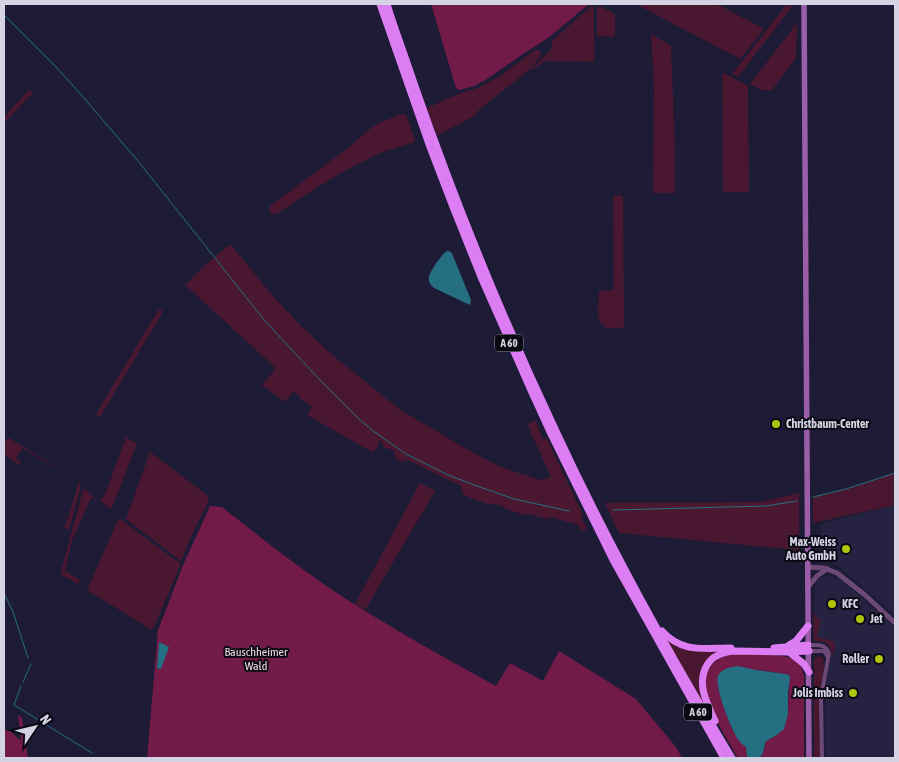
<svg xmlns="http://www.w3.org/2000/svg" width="899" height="762" viewBox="0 0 899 762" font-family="'Asap Condensed',sans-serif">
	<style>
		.built { fill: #252242 }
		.green { fill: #491830 }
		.forest { fill: #721b48; fill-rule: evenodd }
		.water { fill: #256f82 }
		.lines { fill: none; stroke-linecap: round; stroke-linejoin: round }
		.stream { stroke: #256f82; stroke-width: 1 }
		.minor { stroke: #6d4977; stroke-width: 4 }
		.tertiary { stroke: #6d4977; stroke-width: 5 }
		.secondary { stroke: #9a5ea9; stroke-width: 5.5 }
		.motorway { stroke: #dc7df3; stroke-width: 7 }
		.poi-dot { fill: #afc506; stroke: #080812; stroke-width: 2 }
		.labels { text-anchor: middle; stroke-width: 4; stroke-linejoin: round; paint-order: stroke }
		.shield { fill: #080812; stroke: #9696a5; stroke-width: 1 }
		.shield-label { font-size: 11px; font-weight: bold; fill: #d3d3e4 }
		.poi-label { font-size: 12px; font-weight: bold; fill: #d3d3e4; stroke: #080812; text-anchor: start }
		.park-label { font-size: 12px; fill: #f5dbe4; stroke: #080812 }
	</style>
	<rect width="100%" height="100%" fill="#1d1b35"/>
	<g class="built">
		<path d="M895,505V615L840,567L830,561L821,559V524Z"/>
		<path d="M825,576L835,577L842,580L895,628V758H826L825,688L833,648L828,641L814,638L815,587L818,580Z"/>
	</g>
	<g class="green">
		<path d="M636,4H717L764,29L740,59Z"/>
		<path d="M787,4H794L738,77L732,74Z"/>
		<path d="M592,6L594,8V62L544,61L533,70L534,66L551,50L552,41L590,7Z"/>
		<path d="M600,6L615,14V37L597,36V8Z"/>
		<path d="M797,23L796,58L772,90H762L750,84Z"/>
		<path d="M651,34L671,46L675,151V193H653L654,87Z"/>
		<path d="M535,50H539L541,53C540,59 534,62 532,68L481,108L474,116L437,136L427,108L461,93L478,88L500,76Z"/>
		<path d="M722,72L748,86L749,192H723Z"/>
		<path d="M29,90L33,93L4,123V117Z"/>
		<path d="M403,114L406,115L414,137L415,142L382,152L346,170L321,185L276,214L271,213L269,210L270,206L348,148L371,128L381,122Z"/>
		<path d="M613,196H623L624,327C619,328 613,329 608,328C594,324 599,302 599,291L614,290Z"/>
		<path d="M229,245L232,246L272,295L299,324L330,353L399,409L463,447L494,464L518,473L541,480L551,477L528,426L530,422L536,421L542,439H547L582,513V518L587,528L584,531H582L578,525L551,517L547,519L528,514L525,515L508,510L501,505L487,504L463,495L461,486L412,462L406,460L401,462L395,458L394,450L385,448L381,441H379L377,448L372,452L307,415L312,407L299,398L300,396L293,391L285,402L262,385L276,368L185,285L202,268Z"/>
		<path d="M159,309L162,310V313L100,417L96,414Z"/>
		<path d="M126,437L137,444L113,505L110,509L98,498L101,499L104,497Z"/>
		<path d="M9,438L79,482L81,486L69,530L64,527L68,518L79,482L22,448L16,458L21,462L19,465L4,454C4,447 2,441 9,438Z"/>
		<path d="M150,452L207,495L208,499V503L195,528L181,561L126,519Z"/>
		<path d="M895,473V505L813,523V497L846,489Z"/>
		<path d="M420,483L435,491L365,610L355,604Z"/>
		<path d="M85,489L100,504L91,498L72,540L65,571L80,580L78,584L62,575L61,572L83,490Z"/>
		<path d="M799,493V550L619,533L605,503L761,502Z"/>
		<path d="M119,518L181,564L154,627L150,629L87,590Z"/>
		<path d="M813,614L817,615L816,618L821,619L817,637L834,641L833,644H836L833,654H832L830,648L827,643L816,641L814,640Z"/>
		<path d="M663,635L671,641L727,649L711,658L704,705Z"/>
		<path d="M818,656L823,658L824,667L819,696L820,758H814V660L815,658Z"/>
	</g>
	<g class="forest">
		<path d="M431,4H589L548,38L523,54L484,81L474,86L459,90L456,88Z"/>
		<path d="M210,506L222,507C256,534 290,561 325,585C380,622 438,654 496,686L510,663L543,681L559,651L636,699L676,747L682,758H147L158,630L184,563Z"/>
		<path d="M732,654C747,654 787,652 798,662C802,666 802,671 804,676V758H738C722,729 677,668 732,654ZM756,670L774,672L789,675L788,714L777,735L766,741L763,754L760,757L747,755L746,746C731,735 726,712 720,695Z"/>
		<path d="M18,715L22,718L28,758H4V730L10,731L21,741Z"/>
	</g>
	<g class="water">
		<path d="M447,251L451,252L453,256L471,300L470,305L434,288C431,285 428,282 429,277C430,271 442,254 447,251Z"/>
		<path d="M159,642L169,647L161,669L157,668Z"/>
		<path d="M738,666L756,670L785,674L789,675L790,678L788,693V714L784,729L777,735L766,741C762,752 766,759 749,758L747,756L746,747C744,745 741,744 740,742C732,733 714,686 718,676C721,669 730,667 738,666Z"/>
	</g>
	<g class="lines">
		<g class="stream">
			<path d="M4,15L56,67L83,97L138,161L265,321L319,379L359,419L372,430L406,454L448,475L477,486L514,499L569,511"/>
			<path d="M813,497L846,489L895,473"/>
			<path d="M613,510L766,506L797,501"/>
			<path d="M4,593L13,612L28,658"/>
			<path d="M23,682L31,664"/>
			<path d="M21,686L14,705L92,753"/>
		</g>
		<g class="minor">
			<path d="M808,645C817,645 826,643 829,654L821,697L822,758"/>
			<path d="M809,651H824L828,657"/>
		</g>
		<g class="tertiary">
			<path d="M808,567L824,568L837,573L865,595L895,623"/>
			<path d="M808,587L817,576L827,569"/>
		</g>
		<path class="secondary" d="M804,4L809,758"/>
		<g class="motorway">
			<path d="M380,4L430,147L453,207L481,277L530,388L551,434L613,560L724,758"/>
			<path d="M387,4C395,30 405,56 414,83C455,201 502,317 556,431C608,543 668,652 732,758"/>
			<path d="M662,631C682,653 703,648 731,648"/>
			<path d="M789,645L796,641L808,626"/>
			<path d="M774,648L808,645"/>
			<path d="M789,652L804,664L809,672"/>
			<path d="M715,721C707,703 696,684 707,665C713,655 723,652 734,651L789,652L809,651"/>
		</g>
	</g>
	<g class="poi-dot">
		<circle cx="776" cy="424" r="5"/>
		<circle cx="846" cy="549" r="5"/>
		<circle cx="832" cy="604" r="5"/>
		<circle cx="860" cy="619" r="5"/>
		<circle cx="879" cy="659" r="5"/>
		<circle cx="853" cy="693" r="5"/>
	</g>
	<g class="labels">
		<g class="shield">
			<rect x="495" y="334.5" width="28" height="17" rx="4"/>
			<rect x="684" y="703.5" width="28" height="17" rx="4"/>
		</g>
		<g class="shield-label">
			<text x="509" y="347">A 60</text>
			<text x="698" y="716">A 60</text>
		</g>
		<g class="poi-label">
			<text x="786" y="428">Christbaum-Center</text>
			<text x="836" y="546" text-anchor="end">Max-Weiss<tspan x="836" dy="14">Auto GmbH</tspan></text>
			<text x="842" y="608">KFC</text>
			<text x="870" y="623">Jet</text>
			<text x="869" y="663" text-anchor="end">Roller</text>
			<text x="843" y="697" text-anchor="end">Jolis Imbiss</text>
		</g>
		<g class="park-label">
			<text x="256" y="656">Bauschheimer<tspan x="256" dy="14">Wald</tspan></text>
		</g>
	</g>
	<rect width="899" height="762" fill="none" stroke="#d3d3e4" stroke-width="10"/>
	<g transform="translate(35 727) rotate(55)" stroke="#080812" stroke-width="4" paint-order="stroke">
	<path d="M0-4L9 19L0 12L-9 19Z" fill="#d3d3e4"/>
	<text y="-8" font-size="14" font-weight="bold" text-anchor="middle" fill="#d3d3e4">N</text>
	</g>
</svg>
